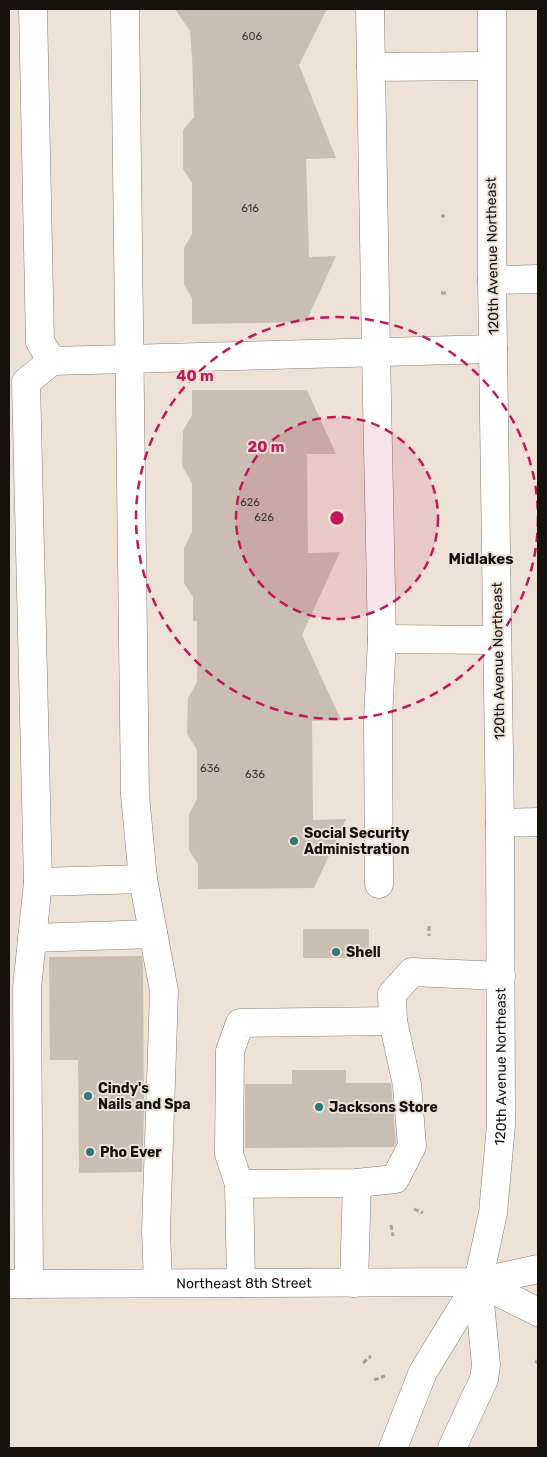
<svg xmlns="http://www.w3.org/2000/svg" width="547" height="1457" viewBox="0 0 547 1457" font-family="Rubik,sans-serif">
	<style>
		.building { fill: #c9beb1 }
		.lines { fill: none; stroke-linecap: round; stroke-linejoin: round }
		.minor-casing { stroke: #857c70; stroke-width: 29 }
		.major-casing { stroke: #857c70; stroke-width: 29 }
		.path { stroke: #aba398; stroke-width: 3; stroke-dasharray: 5 2.5; stroke-linecap: butt }
		.minor { stroke: #fff; stroke-width: 28 }
		.major { stroke: #fff; stroke-width: 28 }
		.ring { fill: none; stroke: #c2185b; stroke-width: 2.5; stroke-dasharray: 9 6 }
		.poi-dot { fill: #2d7777; stroke: #ede2d5; stroke-width: 2 }
		.labels { text-anchor: middle; stroke-width: 4; stroke-linejoin: round; paint-order: stroke }
		.number-label { font-size: 11px; fill: #423d36 }
		.street-label { font-size: 14px; fill: #15120d; stroke: #ede2d5 }
		.poi-label { font-size: 14px; font-weight: bold; fill: #15120d; stroke: #ede2d5; text-anchor: start }
		.neighbourhood-label { font-size: 15px; font-weight: bold; fill: #15120d; stroke: #ede2d5 }
		.centre { fill: #c2185b; stroke: #ede2d5; stroke-width: 2.5 }
		.ring-label { font-size: 15px; text-anchor: middle; font-weight: bold; fill: #c2185b; stroke: #ede2d5; stroke-width: 4; stroke-linejoin: round; paint-order: stroke }
	</style>
	<rect width="100%" height="100%" fill="#ede2d5"/>
	<g class="building">
		<path d="M175,9H327L299,65L336,158L306,159L309,257L336,256L306,322L192,324V298L184,285V248L192,234V183L183,169V130L194,117L192,57L190,31Z"/>
		<path d="M192,390H307L336,454H307L308,553L340,552L302,635L341,720L312,721L313,820L346,819L314,888L198,889V864L189,850V814L197,799V750L187,734L188,698L197,682V621H193V597L184,583V548L192,532V483L182,466L183,431L192,415Z"/>
		<rect x="303" y="929" width="66" height="29"/>
		<path d="M142,956L143,965L144,1113L142,1172L79,1173L78,1060H50L49,957Z"/>
		<path d="M292,1070H346V1083H391L396,1143L394,1147L245,1148V1084H292Z"/>
	</g>
	<g class="lines">
		<defs>
			<g id="minor">
				<path d="M33,9L40,342L52,361L493,349"/>
				<path d="M125,9L135,795L143,879L164,991L156,1231L158,1283"/>
				<path d="M370,9L376,352L382,639L378,719L379,884"/>
				<path d="M371,67L491,66"/>
				<path d="M492,280L538,279"/>
				<path d="M382,639L497,640"/>
				<path d="M500,823L538,822"/>
				<path d="M38,882L143,879"/>
				<path d="M32,938L153,934"/>
				<path d="M239,1184L229,1154L230,1051L240,1023L393,1021L392,994L412,972L501,976"/>
				<path d="M241,1283L239,1184L357,1183L395,1179L412,1146L407,1085L393,1021"/>
				<path d="M354,1283L357,1183"/>
				<path d="M29,1284L27,988L38,882L26,382L52,361"/>
			</g>
			<g id="major">
				<path d="M478,1282L538,1312"/>
				<path id="s1" d="M9,1284L478,1282L538,1269"/>
				<path d="M393,1448L423,1372L478,1282"/>
				<path id="s2" d="M452,1448L484,1379L486,1365L478,1282L493,1213L501,1125L500,823L492,280V9"/>
			</g>
		</defs>
		<use href="#minor" class="minor-casing"/>
		<use href="#major" class="major-casing"/>
		<g class="path">
			<path d="M441,216H445"/>
			<path d="M441,293H446"/>
			<path d="M429,926V936"/>
			<path d="M414,1209L423,1213"/>
			<path d="M391,1225L393,1236"/>
			<path d="M535,1361L538,1363"/>
			<path d="M363,1363L371,1356"/>
			<path d="M374,1380L385,1376"/>
		</g>
		<use href="#minor" class="minor"/>
		<use href="#major" class="major"/>
	</g>
	<circle cx="337" cy="518" r="101" fill="#c2185b" fill-opacity=".12"/>
	<g class="ring">
		<circle cx="337" cy="518" r="101"/>
		<circle cx="337" cy="518" r="201"/>
	</g>
	<g class="poi-dot">
		<circle cx="294" cy="841" r="5"/>
		<circle cx="336" cy="952" r="5"/>
		<circle cx="88" cy="1096" r="5"/>
		<circle cx="319" cy="1107" r="5"/>
		<circle cx="90" cy="1152" r="5"/>
	</g>
	<g class="labels">
		<g class="number-label">
			<text x="252" y="40">606</text>
			<text x="250" y="212">616</text>
			<text x="250" y="506">626</text>
			<text x="264" y="521">626</text>
			<text x="210" y="772">636</text>
			<text x="255" y="778">636</text>
		</g>
		<g class="street-label">
			<text transform="translate(492 256) rotate(-91)" y="5">120th Avenue Northeast</text>
			<text transform="translate(498 661) rotate(-91)" y="5">120th Avenue Northeast</text>
			<text dy="5" stroke="none"><textPath href="#s2" startOffset="391">120th Avenue Northeast</textPath></text>
			<text dy="5" stroke="none"><textPath href="#s1" startOffset="235">Northeast 8th Street</textPath></text>
		</g>
		<g class="poi-label">
			<text x="304" y="838">Social Security<tspan x="304" dy="16">Administration</tspan></text>
			<text x="346" y="957">Shell</text>
			<text x="98" y="1093">Cindy's<tspan x="98" dy="16">Nails and Spa</tspan></text>
			<text x="329" y="1112">Jacksons Store</text>
			<text x="100" y="1157">Pho Ever</text>
		</g>
		<g class="neighbourhood-label">
			<text x="481" y="564">Midlakes</text>
		</g>
	</g>
	<circle cx="337" cy="518" r="8" class="centre"/>
	<g class="ring-label">
		<text x="195" y="381">40 m</text>
		<text x="266" y="452">20 m</text>
	</g>
	<rect width="547" height="1457" fill="none" stroke="#15120d" stroke-width="20"/>
</svg>
